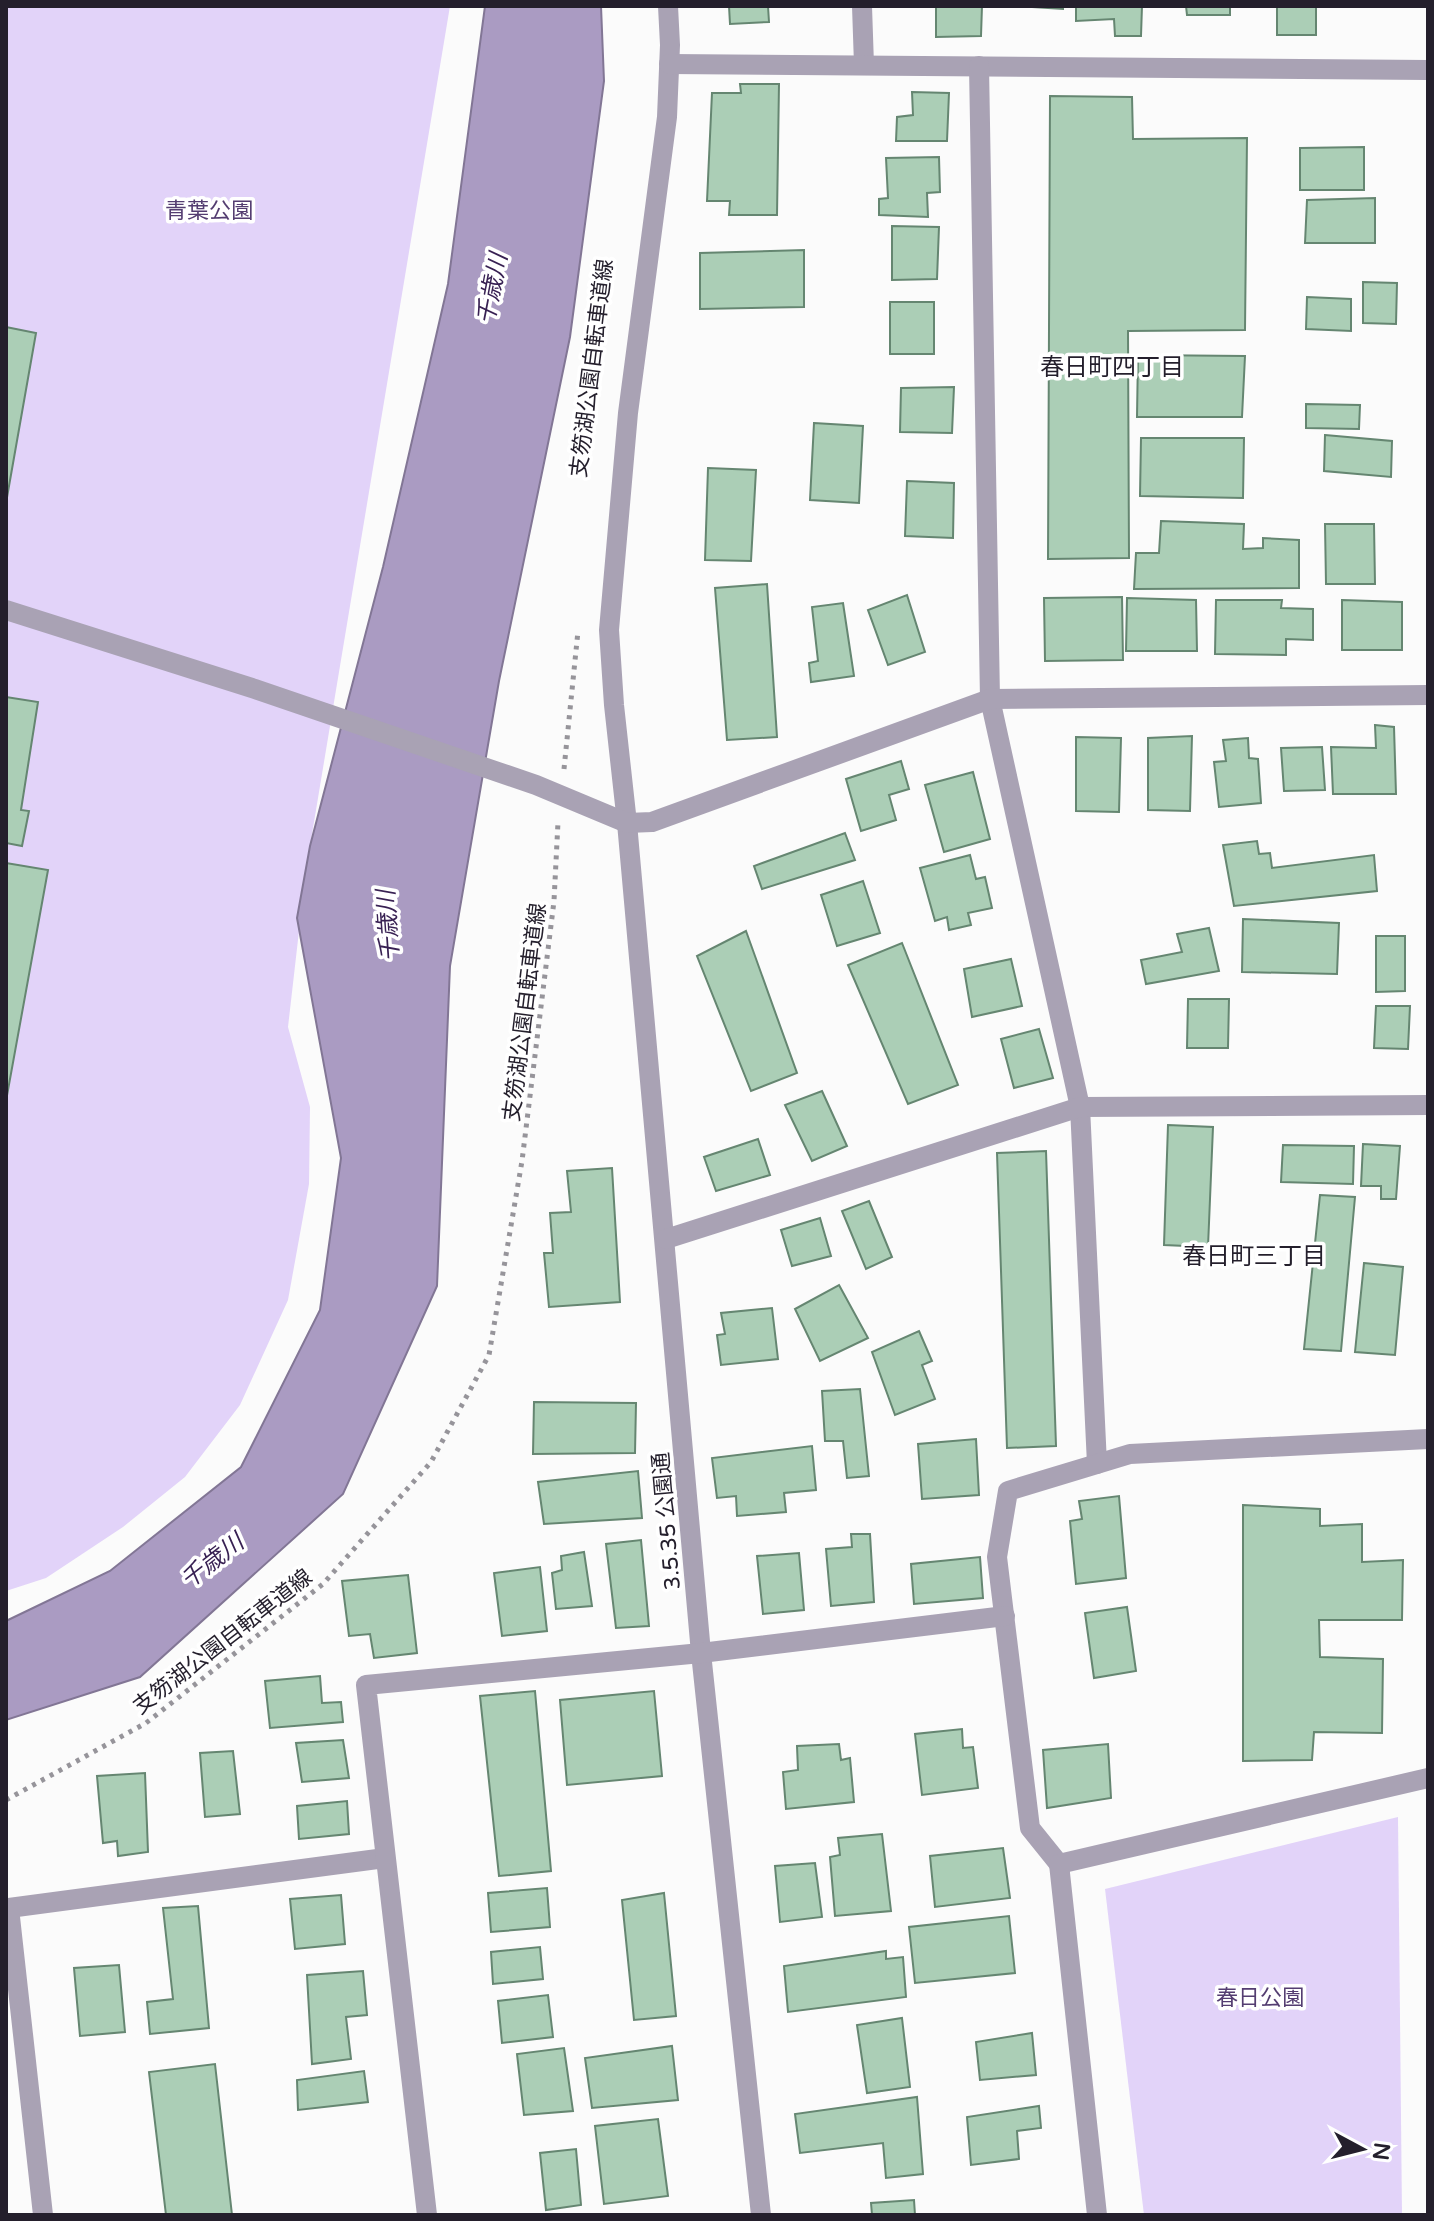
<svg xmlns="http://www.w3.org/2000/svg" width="1434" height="2221" viewBox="0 0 1434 2221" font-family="'Varela Round','Noto Sans JP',sans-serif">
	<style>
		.green { fill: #e2d3f9 }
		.water { fill: #aa9bc2; stroke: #827695; stroke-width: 2 }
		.building { fill: #abceb6; stroke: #658671; stroke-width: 2 }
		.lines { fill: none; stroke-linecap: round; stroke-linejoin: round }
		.path { stroke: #96949a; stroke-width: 5; stroke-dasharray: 4 6; stroke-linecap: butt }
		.minor { stroke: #a9a2b4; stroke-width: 20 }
		.labels { text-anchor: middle; stroke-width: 7; stroke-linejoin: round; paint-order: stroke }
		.park-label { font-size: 22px; fill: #543d71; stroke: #fff }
		.street-label { font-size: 22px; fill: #241f2c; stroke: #fff }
		.water-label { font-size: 24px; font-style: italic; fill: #382153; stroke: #fff }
		.neighbourhood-label { font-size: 24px; fill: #241f2c; stroke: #fff }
	</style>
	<rect width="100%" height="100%" fill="#fbfbfb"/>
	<g class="green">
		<path d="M6,6H450L306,870L288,1027L310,1107L309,1184L288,1300L240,1405L185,1477L123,1527L46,1578L6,1591Z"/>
		<path d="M1398,1817L1402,2215H1144L1105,1889Z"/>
	</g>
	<path class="water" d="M485,6H601L604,81L570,337L499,681L450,966L437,1286L343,1494L140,1677L6,1720V1621L110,1571L241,1467L320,1310L341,1158L297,918L310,846L383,567L448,284Z"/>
	<g class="building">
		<path d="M729,6H768L769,22L730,24Z"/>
		<path d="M936,6H982L981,36L936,37Z"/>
		<path d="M1016,6H1063V9Z"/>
		<path d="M1076,6H1142L1141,36H1115L1114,19L1076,21Z"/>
		<path d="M1186,6H1230V15H1187Z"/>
		<rect x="1277" y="6" width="39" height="29"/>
		<path d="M740,84H779L777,215H729L730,201H707L712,93H741Z"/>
		<path d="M912,92L949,93L947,141H896L897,117L913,115Z"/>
		<path d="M1050,96L1132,97L1133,139L1247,138L1245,330L1128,331L1129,558L1048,559Z"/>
		<path d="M1364,147V190H1300V148Z"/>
		<path d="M939,157L940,192L927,193L928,217L879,215V199L888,198L886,158Z"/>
		<path d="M1375,198V243H1305L1307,200Z"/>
		<path d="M892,226L939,227L937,279L892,280Z"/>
		<path d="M804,250V307L700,309V253Z"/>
		<path d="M1363,282L1397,283L1396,324L1363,323Z"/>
		<path d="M1307,297L1351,299V331L1306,329Z"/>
		<rect x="890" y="302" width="44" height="52"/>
		<path d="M6,327L36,333L6,503Z"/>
		<path d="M1138,355L1245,356L1242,417H1137Z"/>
		<path d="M954,387L952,433L900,432L901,388Z"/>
		<path d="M1306,404L1360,405L1359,429L1306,428Z"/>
		<path d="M814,423L863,426L859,503L810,500Z"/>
		<path d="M1325,435L1392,441L1391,477L1324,471Z"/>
		<path d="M1141,438H1244L1243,498L1140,496Z"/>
		<path d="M708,468L756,470L751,561L705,560Z"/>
		<path d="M907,481L954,483L953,538L905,536Z"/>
		<path d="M1161,521L1244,524L1243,549L1263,548V538L1299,540V588L1134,589L1136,553H1159Z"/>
		<path d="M1325,524H1374L1375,584H1326Z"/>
		<path d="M767,584L777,737L727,740L715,588Z"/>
		<path d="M907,595L925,652L888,665L868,610Z"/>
		<path d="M1122,597L1123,660L1045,661L1044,598Z"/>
		<path d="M1127,598L1196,600L1197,651H1126Z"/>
		<path d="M1216,600H1282L1281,608L1313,609V640L1286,639V655L1215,654Z"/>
		<path d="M1342,600L1402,602V650H1342Z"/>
		<path d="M843,603L854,676L811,682L809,663L818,661L812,607Z"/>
		<path d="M6,697L38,702L21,810L29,811L22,846L6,843Z"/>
		<path d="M1375,725L1394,727L1396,794H1333L1331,747L1376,748Z"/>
		<path d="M1192,736L1190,811L1148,810V738Z"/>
		<path d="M1076,737L1121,738L1119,812L1076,811Z"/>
		<path d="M1248,738L1249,758L1258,759L1261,803L1219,807L1214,762L1226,761L1223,740Z"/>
		<path d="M1322,747L1325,790L1284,791L1281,748Z"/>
		<path d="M901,761L909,789L889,795L896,820L861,831L846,779Z"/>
		<path d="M973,772L990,839L944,852L925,785Z"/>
		<path d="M845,833L855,860L762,889L754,866Z"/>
		<path d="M1257,841L1259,854L1270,853L1272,868L1374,855L1377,891L1234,906L1223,845Z"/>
		<path d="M970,855L976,879L985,877L992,908L968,913L971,925L949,930L947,917L935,921L920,868Z"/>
		<path d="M6,863L48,870L6,1101Z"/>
		<path d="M863,881L880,933L837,946L821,895Z"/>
		<path d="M1243,919L1339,923L1337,974L1242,972Z"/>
		<path d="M1209,928L1219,971L1146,984L1141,960L1182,952L1177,934Z"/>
		<path d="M746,931L797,1073L751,1091L697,956Z"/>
		<path d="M1376,936H1405V991L1376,992Z"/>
		<path d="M902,943L958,1085L908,1104L848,965Z"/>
		<path d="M1011,959L1022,1006L972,1017L964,969Z"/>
		<path d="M1188,999H1229L1228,1048H1187Z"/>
		<path d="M1376,1006H1410L1408,1049L1374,1048Z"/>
		<path d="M1039,1029L1053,1078L1014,1088L1001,1039Z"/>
		<path d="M822,1091L847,1146L812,1161L785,1105Z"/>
		<path d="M1168,1125L1213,1127L1208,1247L1164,1245Z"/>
		<path d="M758,1139L770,1175L716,1191L704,1157Z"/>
		<path d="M1363,1144L1400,1146L1396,1199H1381V1186H1361Z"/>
		<path d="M1283,1145L1354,1146L1353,1184L1281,1182Z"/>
		<path d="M1046,1151L1056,1446L1007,1448L997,1153Z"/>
		<path d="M612,1168L620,1302L549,1307L544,1253H553L550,1213L571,1212L567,1171Z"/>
		<path d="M1320,1195L1355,1197L1341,1351L1304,1349Z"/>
		<path d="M869,1201L892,1257L866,1269L842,1211Z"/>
		<path d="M820,1218L831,1256L792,1266L781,1230Z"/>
		<path d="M1364,1263L1403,1267L1395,1355L1355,1352Z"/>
		<path d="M839,1285L868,1338L820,1361L795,1309Z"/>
		<path d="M772,1308L778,1359L721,1365L717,1335L725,1334L721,1313Z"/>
		<path d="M919,1331L932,1361L922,1365L935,1399L895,1415L872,1352Z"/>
		<path d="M860,1389L869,1476L847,1478L843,1441H825L822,1391Z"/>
		<path d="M534,1402L636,1403L635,1453L533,1454Z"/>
		<path d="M976,1439L979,1495L922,1499L918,1444Z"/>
		<path d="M812,1446L816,1490L784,1493L786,1512L737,1516L736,1496L717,1498L712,1458Z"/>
		<path d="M638,1471L642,1518L544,1524L538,1482Z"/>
		<path d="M1119,1496L1126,1578L1076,1584L1070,1521L1082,1519L1079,1501Z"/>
		<path d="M1243,1505L1320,1509V1526L1362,1524V1562L1403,1560L1402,1620H1319L1320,1657L1383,1659L1382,1733L1314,1732L1312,1760L1243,1761Z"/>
		<path d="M851,1534H870L874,1602L831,1606L826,1549L852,1547Z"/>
		<path d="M641,1540L649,1626L616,1628L606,1544Z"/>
		<path d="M584,1552L592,1606L556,1609L552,1573L562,1570L561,1556Z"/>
		<path d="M799,1553L804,1610L763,1614L757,1556Z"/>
		<path d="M980,1557L983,1598L914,1604L911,1564Z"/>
		<path d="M540,1567L547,1631L502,1636L494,1573Z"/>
		<path d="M408,1575L417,1653L374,1658L370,1634L349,1636L342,1581Z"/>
		<path d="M1127,1607L1136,1671L1094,1678L1085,1613Z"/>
		<path d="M320,1676L322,1703L341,1702L343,1722L270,1728L265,1681Z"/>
		<path d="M535,1691L551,1871L499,1876L480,1696Z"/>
		<path d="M654,1691L662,1776L567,1785L560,1700Z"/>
		<path d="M962,1729L963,1748L973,1747L978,1788L922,1795L915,1734Z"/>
		<path d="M343,1740L349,1778L302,1782L296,1743Z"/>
		<path d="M839,1744L841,1760L850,1758L854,1802L786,1809L783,1772L798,1770L797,1746Z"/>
		<path d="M1108,1744L1111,1798L1047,1808L1043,1750Z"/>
		<path d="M233,1751L240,1814L205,1817L200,1753Z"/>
		<path d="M145,1773L148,1852L118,1856L117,1841L103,1843L97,1776Z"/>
		<path d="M347,1801L349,1834L299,1839L297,1806Z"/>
		<path d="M882,1834L891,1911L835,1916L830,1857L840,1855L838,1838Z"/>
		<path d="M1003,1848L1010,1898L935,1907L930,1856Z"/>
		<path d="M815,1863L822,1917L780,1922L775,1866Z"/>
		<path d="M547,1888L550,1927L491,1932L488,1893Z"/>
		<path d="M664,1893L676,2016L634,2020L622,1900Z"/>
		<path d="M341,1895L345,1944L295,1949L290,1899Z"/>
		<path d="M198,1906L209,2028L150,2034L147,2002L173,1999L163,1908Z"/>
		<path d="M1009,1916L1015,1973L915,1983L909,1927Z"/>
		<path d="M540,1947L543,1979L493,1984L491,1952Z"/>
		<path d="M886,1951V1959L903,1957L906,1997L788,2012L784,1966Z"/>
		<path d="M119,1965L125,2032L80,2036L74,1968Z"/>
		<path d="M363,1971L367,2015L346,2017L351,2059L312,2064L307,1975Z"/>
		<path d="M548,1995L553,2037L502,2043L498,2001Z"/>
		<path d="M902,2018L910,2087L867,2093L857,2025Z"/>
		<path d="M1032,2033L1036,2075L980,2080L976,2042Z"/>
		<path d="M672,2046L678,2100L592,2108L585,2058Z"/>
		<path d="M564,2048L573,2111L524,2115L517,2054Z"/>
		<path d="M215,2064L232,2215H166L149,2072Z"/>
		<path d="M364,2071L368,2102L298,2110L297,2080Z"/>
		<path d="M917,2097L923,2174L886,2178L883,2143L800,2153L795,2114Z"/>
		<path d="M1039,2106L1041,2128L1017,2131L1019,2159L971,2165L967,2117Z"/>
		<path d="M658,2119L668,2196L604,2204L595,2126Z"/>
		<path d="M576,2149L581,2205L546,2210L540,2153Z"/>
		<path d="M914,2200L915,2215H872L871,2203Z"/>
	</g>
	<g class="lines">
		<g class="path">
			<path d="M564,769L578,631"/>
			<path d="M6,1800L146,1723L323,1584L431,1462L489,1355L522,1161L554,901L558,822"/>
		</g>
		<g class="minor">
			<path d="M668,6L670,45L667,117L628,413L609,630L614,705L627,823L701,1653L761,2215"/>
			<path d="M862,6L864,65"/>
			<path d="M669,64L1428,70"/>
			<path d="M979,66L990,699L1080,1107L1097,1464"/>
			<path d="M6,610L255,689L536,785L627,823L652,822L990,699L1428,695"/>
			<path d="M666,1239L1080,1107L1428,1105"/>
			<path d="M1059,1864L1030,1828L997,1557L1008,1491L1130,1454L1428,1439"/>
			<path d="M43,2215L9,1908L385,1858"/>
			<path d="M427,2215L366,1685L701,1653L1005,1616"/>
			<path d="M1097,2215L1059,1864L1428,1778"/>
		</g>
	</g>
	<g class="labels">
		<g class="park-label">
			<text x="209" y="218">青葉公園</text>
			<text x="1260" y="2005">春日公園</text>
		</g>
		<g class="street-label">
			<text transform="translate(591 368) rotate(-83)" y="8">支笏湖公園自転車道線</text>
			<text transform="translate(524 1012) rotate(-83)" y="8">支笏湖公園自転車道線</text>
			<text transform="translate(666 1521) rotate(-95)" y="8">3.5.35 公園通</text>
			<text transform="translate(222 1641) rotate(-38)" y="8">支笏湖公園自転車道線</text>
		</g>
		<g class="water-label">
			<text transform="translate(492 289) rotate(-79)" y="8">千歳川</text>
			<text transform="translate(388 926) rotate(-94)" y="8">千歳川</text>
			<text transform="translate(212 1561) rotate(-38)" y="8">千歳川</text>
		</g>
		<g class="neighbourhood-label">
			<text x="1112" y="375">春日町四丁目</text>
			<text x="1254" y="1264">春日町三丁目</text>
		</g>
	</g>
	<rect width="1434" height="2221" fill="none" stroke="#241f2c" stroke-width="16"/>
	<g transform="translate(1362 2149) rotate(97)" stroke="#ffffff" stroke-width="6" paint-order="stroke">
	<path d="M0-6L14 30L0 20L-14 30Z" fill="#241f2c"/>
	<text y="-12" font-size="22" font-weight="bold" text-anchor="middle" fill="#241f2c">N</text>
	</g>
</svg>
